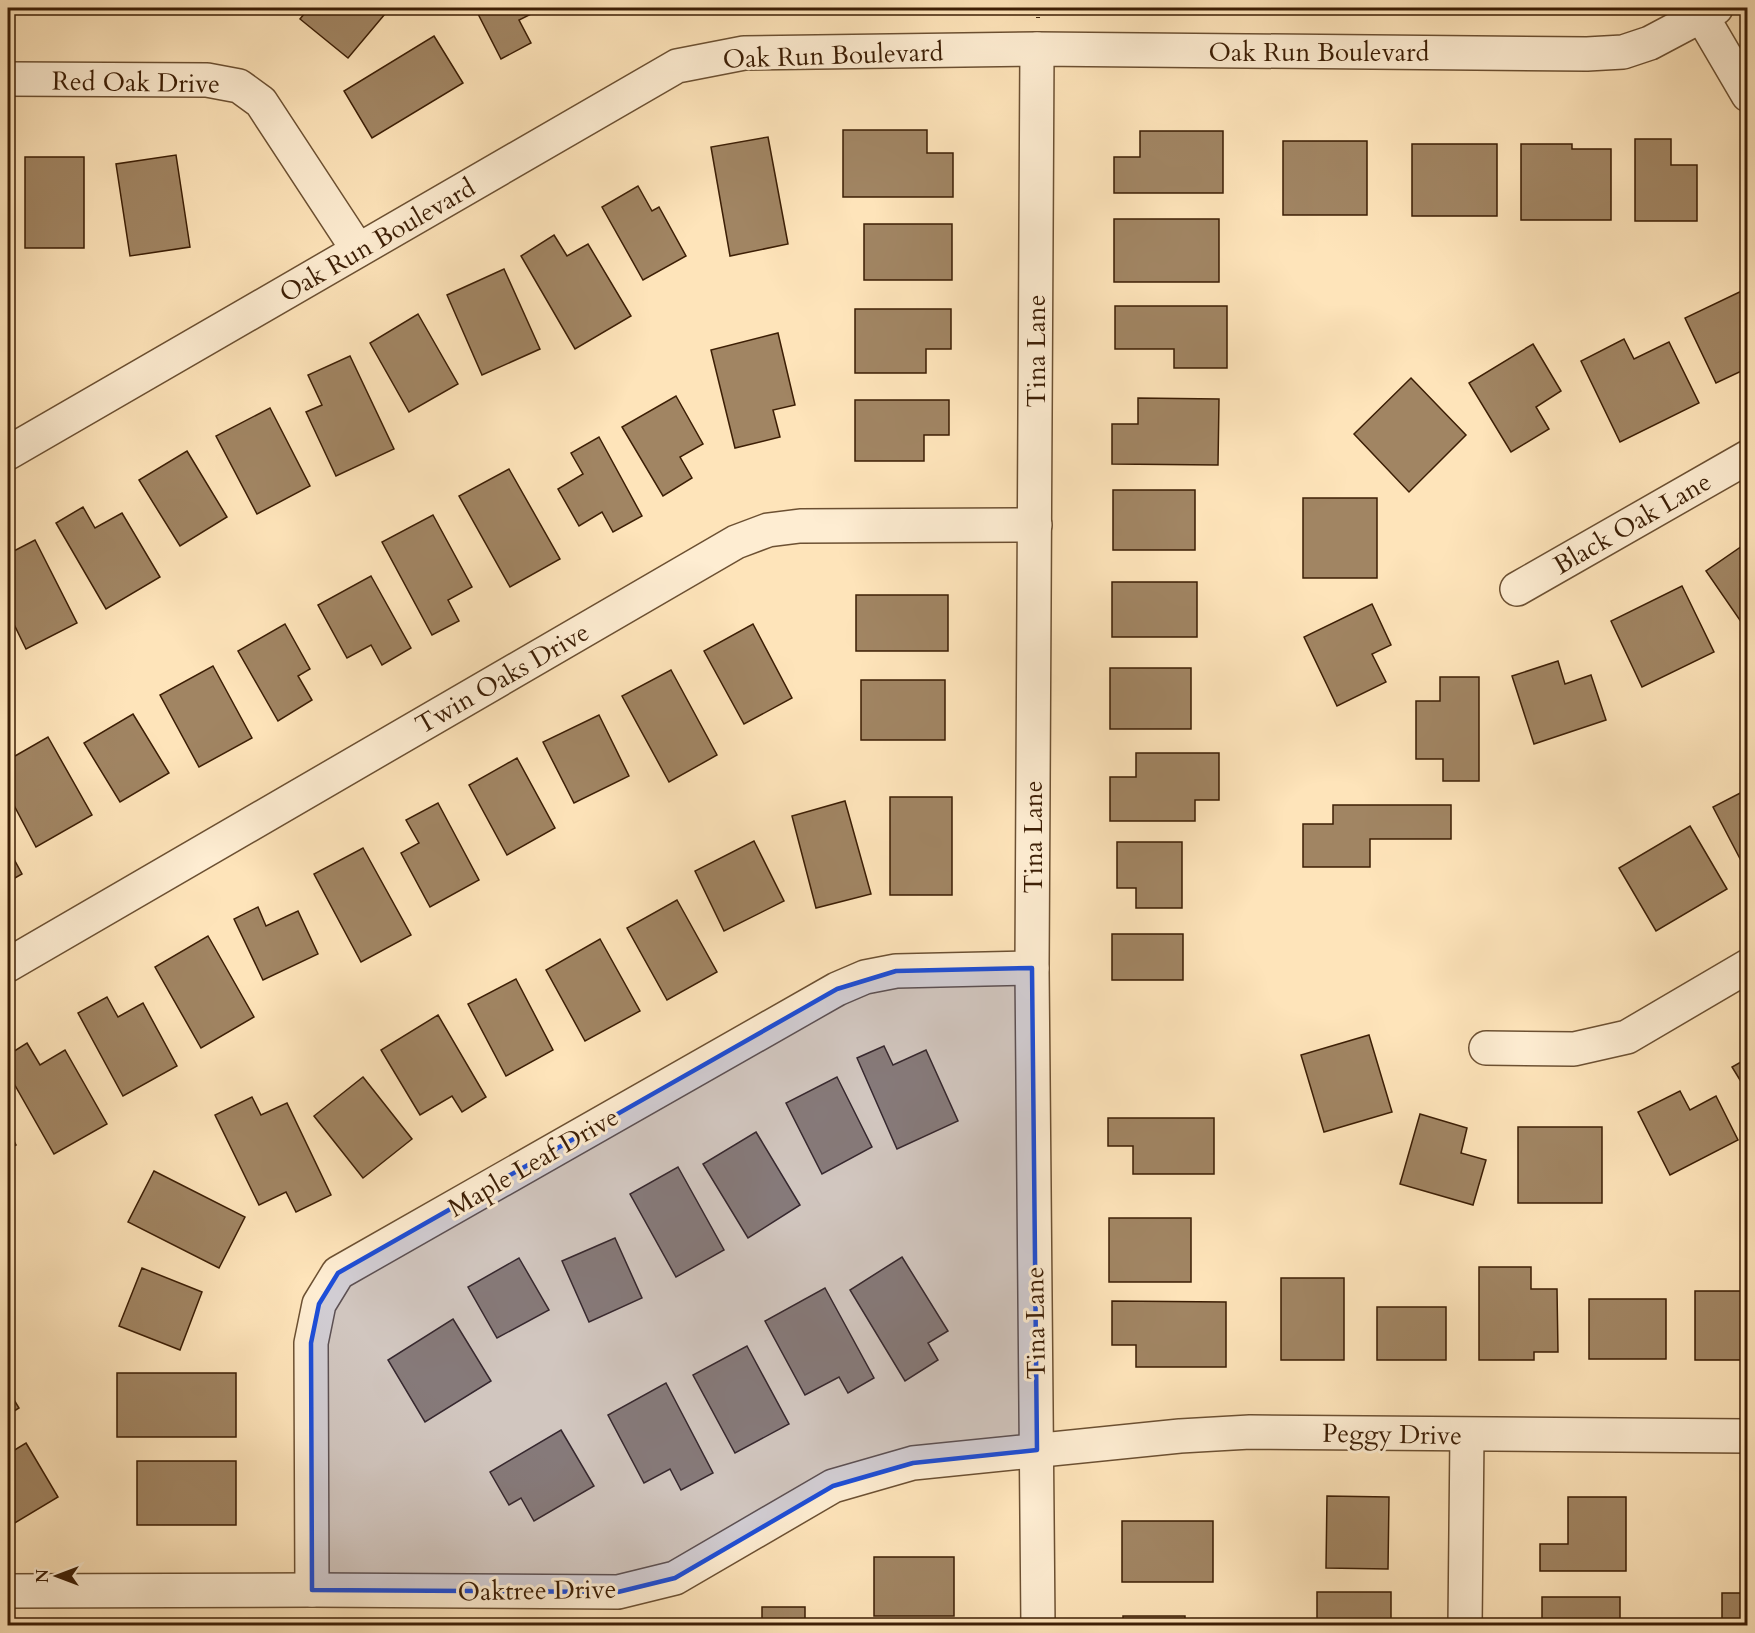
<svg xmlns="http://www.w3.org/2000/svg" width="1755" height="1633" viewBox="0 0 1755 1633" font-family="Cardo,serif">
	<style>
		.building { fill: #a18563; stroke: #3c1e05; stroke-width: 1.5 }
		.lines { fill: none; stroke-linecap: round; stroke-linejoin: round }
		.minor-casing { stroke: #6c5032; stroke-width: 36 }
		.path { stroke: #3c1e05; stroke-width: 4; stroke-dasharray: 1.5 3; stroke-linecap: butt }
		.minor { stroke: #feedd2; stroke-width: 33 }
		.marked { fill: #1d4ed8; fill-opacity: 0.2; stroke: #1d4ed8; stroke-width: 4.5; stroke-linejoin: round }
		.labels { text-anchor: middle; stroke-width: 6; stroke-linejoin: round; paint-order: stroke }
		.street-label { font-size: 26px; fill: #3c1e05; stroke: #feedd2 }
	</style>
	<rect width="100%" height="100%" fill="#fee4ba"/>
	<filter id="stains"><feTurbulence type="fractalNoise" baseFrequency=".00333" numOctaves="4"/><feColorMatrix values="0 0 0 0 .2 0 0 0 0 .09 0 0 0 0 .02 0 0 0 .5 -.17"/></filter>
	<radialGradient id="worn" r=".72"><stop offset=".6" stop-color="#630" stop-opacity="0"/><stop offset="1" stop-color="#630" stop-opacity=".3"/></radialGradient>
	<g class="building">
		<path d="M309,8H390L348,58L300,19Z"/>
		<path d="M475,8H543L519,20L531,43L501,59Z"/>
		<path d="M434,36L463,83L372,138L344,91Z"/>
		<path d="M843,130H927V153H953V197H843Z"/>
		<path d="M1140,131H1223V193H1114V157H1140Z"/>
		<path d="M768,137L788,244L730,256L711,147Z"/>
		<path d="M1635,139H1671V165H1697V221H1635Z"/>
		<rect x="1283" y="141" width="84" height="74"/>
		<rect x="1412" y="144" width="85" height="72"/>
		<path d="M1521,144H1572V149H1611V220H1521Z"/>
		<path d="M176,155L190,247L130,256L116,164Z"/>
		<rect x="25" y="157" width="59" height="91"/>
		<path d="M638,186L652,211L659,207L686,256L643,280L602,207Z"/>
		<rect x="1114" y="219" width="105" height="63"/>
		<rect x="864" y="224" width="88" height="56"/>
		<path d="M554,235L567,256L588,244L631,316L575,349L521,256Z"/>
		<path d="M504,269L540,349L482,375L447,295Z"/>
		<path d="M1748,288V368L1716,383L1685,318Z"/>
		<path d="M1115,306H1227V368H1174V349H1115Z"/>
		<path d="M855,309H951V349H926V373H855Z"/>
		<path d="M418,314L458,384L409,412L370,343Z"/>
		<path d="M778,333L795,405L773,410L780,437L735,448L711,350Z"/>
		<path d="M1624,339L1634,359L1669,342L1699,403L1620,442L1581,361Z"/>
		<path d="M1533,344L1561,391L1536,407L1549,429L1511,452L1469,383Z"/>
		<path d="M350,356L394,449L336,476L306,412L322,405L308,375Z"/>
		<path d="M1411,378L1466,435L1409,492L1354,434Z"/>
		<path d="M676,396L703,444L680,457L692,478L663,496L622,427Z"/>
		<path d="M1138,398L1219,399L1218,465L1112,464V424H1138Z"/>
		<path d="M855,400H949V435H924V461H855Z"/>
		<path d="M270,408L310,486L257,514L216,436Z"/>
		<path d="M599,437L642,516L613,532L602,512L579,526L558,489L583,474L571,453Z"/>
		<path d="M187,451L227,517L180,546L139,480Z"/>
		<path d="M509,469L560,559L510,587L459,496Z"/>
		<rect x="1113" y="490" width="82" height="60"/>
		<rect x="1303" y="498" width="74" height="80"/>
		<path d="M83,507L95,528L122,513L160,577L106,609L56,523Z"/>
		<path d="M433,515L472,587L448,600L459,621L432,635L382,542Z"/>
		<path d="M35,540L77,623L26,649L8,612V554Z"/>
		<path d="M1745,544L1748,548L1746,629L1706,571Z"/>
		<path d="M371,576L411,648L382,665L371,645L347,658L318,605Z"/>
		<rect x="1112" y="582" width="85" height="55"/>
		<path d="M1682,586L1714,652L1642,687L1611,621Z"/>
		<rect x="856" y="595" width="92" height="56"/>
		<path d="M1372,604L1391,645L1372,654L1386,682L1337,706L1304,637Z"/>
		<path d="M285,624L310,669L298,676L312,700L278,721L238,651Z"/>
		<path d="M753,624L792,698L744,724L704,651Z"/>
		<path d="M1558,661L1565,684L1591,675L1606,720L1534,744L1512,676Z"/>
		<path d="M213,666L252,738L199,767L160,695Z"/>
		<rect x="1110" y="668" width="81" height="61"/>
		<path d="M671,670L717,755L669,782L622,696Z"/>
		<path d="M1440,677H1479V781H1443V759H1416V701H1440Z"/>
		<rect x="861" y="680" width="84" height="60"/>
		<path d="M133,714L169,773L120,802L84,743Z"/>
		<path d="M599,715L629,776L574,803L543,742Z"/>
		<path d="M48,737L92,815L36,847L8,794V760Z"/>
		<path d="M1136,753H1219V800H1195V821H1110V777H1136Z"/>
		<path d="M517,758L555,828L507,855L469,785Z"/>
		<path d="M1748,789V874L1713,807Z"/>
		<rect x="890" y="797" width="62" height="98"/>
		<path d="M845,801L871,894L816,908L792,816Z"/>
		<path d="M438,803L479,880L430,907L401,853L419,843L406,820Z"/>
		<path d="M1333,805H1451V839H1370V867H1303V824H1333Z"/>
		<path d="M1690,826L1727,889L1656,931L1619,868Z"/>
		<path d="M754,841L784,901L724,931L695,871Z"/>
		<path d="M1117,842H1182V908H1136V888H1117Z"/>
		<path d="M8,848L22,874L8,882Z"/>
		<path d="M363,848L411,935L361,962L314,874Z"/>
		<path d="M677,900L717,972L667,1000L627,928Z"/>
		<path d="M258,907L266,926L298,911L318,954L263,980L234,919Z"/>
		<rect x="1112" y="934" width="71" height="46"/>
		<path d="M208,936L254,1017L201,1048L155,967Z"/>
		<path d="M600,939L640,1011L585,1041L546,970Z"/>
		<path d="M516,979L553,1050L506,1076L468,1004Z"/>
		<path d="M107,997L118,1017L143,1003L177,1066L123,1096L78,1013Z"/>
		<path d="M438,1015L486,1097L462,1112L452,1096L420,1115L381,1050Z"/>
		<path d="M1369,1035L1392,1112L1324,1132L1301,1055Z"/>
		<path d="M27,1043L40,1065L65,1050L107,1124L54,1154L8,1073V1055Z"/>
		<path d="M884,1046L893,1065L926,1050L958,1121L897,1149L857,1058Z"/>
		<path d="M1748,1058V1093L1732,1067Z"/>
		<path d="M363,1077L412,1139L363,1178L314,1116Z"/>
		<path d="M837,1077L872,1147L822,1174L786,1103Z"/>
		<path d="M1680,1091L1690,1110L1716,1096L1738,1140L1670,1175L1638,1112Z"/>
		<path d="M252,1097L261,1115L287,1103L331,1195L296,1212L286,1192L259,1205L215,1115Z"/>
		<path d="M1420,1114L1467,1128L1461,1153L1486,1160L1473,1205L1400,1184Z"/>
		<path d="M1108,1118H1214V1174H1133V1146H1108Z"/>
		<rect x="1518" y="1127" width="84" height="76"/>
		<path d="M8,1130L16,1145L8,1150Z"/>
		<path d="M756,1132L800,1205L748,1238L703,1164Z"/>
		<path d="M678,1167L724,1250L676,1277L630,1194Z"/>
		<path d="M154,1171L245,1217L219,1268L128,1222Z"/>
		<rect x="1109" y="1218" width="82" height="64"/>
		<path d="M615,1238L642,1298L589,1322L562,1261Z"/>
		<path d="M902,1257L948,1331L928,1343L938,1360L905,1381L850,1290Z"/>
		<path d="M519,1258L549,1310L497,1338L468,1287Z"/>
		<path d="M1479,1267H1531V1289H1557L1558,1352H1534V1360H1479Z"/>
		<path d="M142,1268L202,1292L180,1350L119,1326Z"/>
		<rect x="1281" y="1278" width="63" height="82"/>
		<path d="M825,1288L874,1378L848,1393L839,1377L805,1395L765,1321Z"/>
		<path d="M1695,1291H1748L1746,1360H1695Z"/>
		<rect x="1589" y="1299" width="77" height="60"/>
		<path d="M1112,1301L1226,1302V1367H1136V1345H1112Z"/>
		<rect x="1377" y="1307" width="69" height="53"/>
		<path d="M453,1319L491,1381L425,1422L388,1360Z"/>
		<path d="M747,1346L789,1424L735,1453L693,1375Z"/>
		<rect x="117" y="1373" width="119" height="64"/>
		<path d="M666,1383L713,1473L681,1490L670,1469L644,1483L608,1415Z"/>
		<path d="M8,1390L19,1408L8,1415Z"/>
		<path d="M561,1430L594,1486L534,1521L521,1498L509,1505L490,1472Z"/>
		<path d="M26,1443L58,1497L8,1527V1454Z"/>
		<rect x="137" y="1461" width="99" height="64"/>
		<path d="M1327,1496L1389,1497L1388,1569L1326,1568Z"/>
		<path d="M1568,1497H1626V1571H1540V1544H1568Z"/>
		<rect x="1743" y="1499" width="5" height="73"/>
		<rect x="1122" y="1521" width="91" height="61"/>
		<rect x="874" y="1557" width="80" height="59"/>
		<path d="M1317,1592H1391V1621H1366V1626H1317Z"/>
		<rect x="1722" y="1593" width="26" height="33"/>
		<path d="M1542,1597H1620V1620H1648V1626H1542Z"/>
		<rect x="762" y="1607" width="43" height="19"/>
		<rect x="1123" y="1616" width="62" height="10"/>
	</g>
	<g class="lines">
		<defs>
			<g id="minor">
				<path d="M1697,8L1748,95"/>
				<path d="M1037,49L1032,968L1038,1626"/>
				<path d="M8,79L207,80L239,86L261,102L358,250"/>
				<path d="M8,453L677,66L744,53L1037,49L1587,54L1623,52L1650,43L1716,8"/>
				<path d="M1517,589L1748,457"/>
				<path d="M8,965L736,542L768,530L800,526L1035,525"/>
				<path d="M1486,1048L1574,1049L1627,1037L1748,966"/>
				<path d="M312,1590L311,1343L319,1304L338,1273L837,989L865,977L896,971L1032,968"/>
				<path d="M8,1591L312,1590L618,1592L675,1578L833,1486L913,1463L1180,1436L1250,1432L1748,1436"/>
				<path d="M1465,1626L1467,1435"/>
			</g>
		</defs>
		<use href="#minor" class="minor-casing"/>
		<path class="path" d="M1038,8V18"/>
		<use href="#minor" class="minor"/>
	</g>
	<path class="marked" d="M1032,968L1037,1450L913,1463L833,1486L675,1578L618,1592L312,1590L311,1343L319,1304L338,1273L837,989L896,971Z"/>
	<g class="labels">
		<g class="street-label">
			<text x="1319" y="61">Oak Run Boulevard</text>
			<text transform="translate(833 55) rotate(-2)" y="9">Oak Run Boulevard</text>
			<text transform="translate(136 82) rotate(1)" y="9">Red Oak Drive</text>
			<text transform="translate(377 240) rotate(-30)" y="9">Oak Run Boulevard</text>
			<text transform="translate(1036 351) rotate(-90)" y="9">Tina Lane</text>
			<text transform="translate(1632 523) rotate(-30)" y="9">Black Oak Lane</text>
			<text transform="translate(502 678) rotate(-30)" y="9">Twin Oaks Drive</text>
			<text transform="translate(1033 837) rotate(-90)" y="9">Tina Lane</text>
			<text transform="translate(533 1162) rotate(-30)" y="9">Maple Leaf Drive</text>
			<text transform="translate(1035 1323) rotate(-91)" y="9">Tina Lane</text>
			<text transform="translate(1392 1434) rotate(1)" y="9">Peggy Drive</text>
			<text transform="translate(537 1590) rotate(-1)" y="9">Oaktree Drive</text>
		</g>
	</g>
	<rect width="1755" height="1633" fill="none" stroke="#fee4ba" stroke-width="30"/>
	<rect x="9" y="9" width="1737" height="1615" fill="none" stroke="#3c1e05" stroke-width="3"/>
	<rect x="15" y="15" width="1725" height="1603" fill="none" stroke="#3c1e05" stroke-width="1.5"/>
	<g transform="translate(57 1576) rotate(270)" stroke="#feedd2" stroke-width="4.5" paint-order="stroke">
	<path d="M0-4.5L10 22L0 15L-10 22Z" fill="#3c1e05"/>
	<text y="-9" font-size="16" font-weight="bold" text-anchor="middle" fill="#3c1e05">N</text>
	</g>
	<rect width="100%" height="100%" filter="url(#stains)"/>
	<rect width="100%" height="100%" fill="url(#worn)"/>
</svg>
